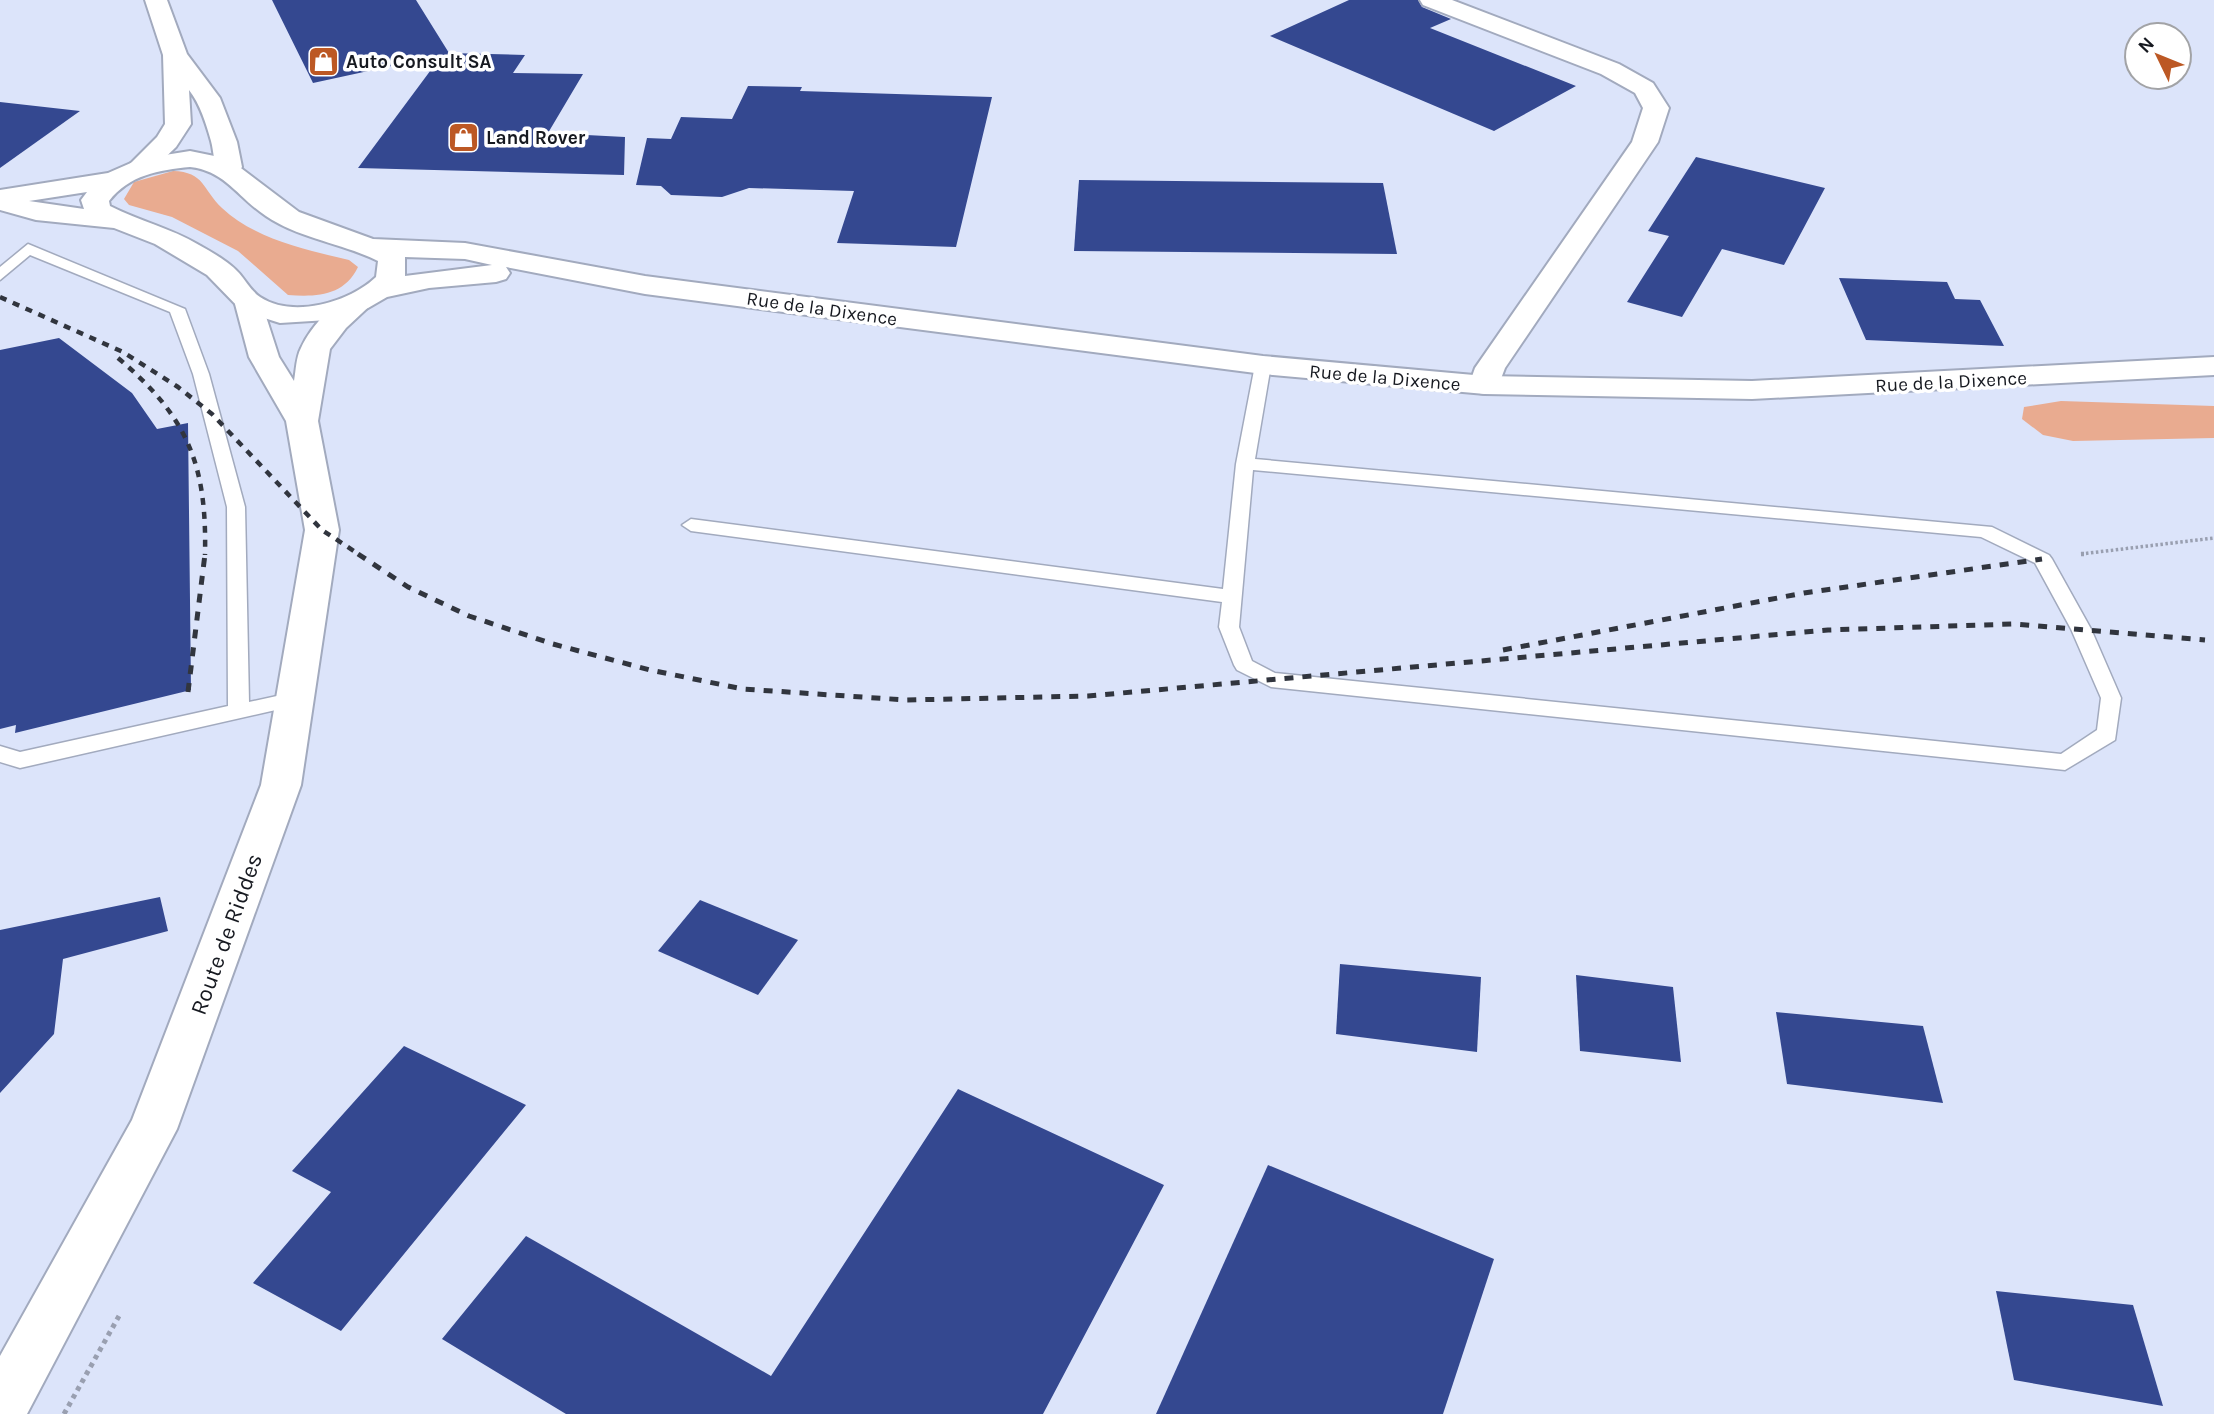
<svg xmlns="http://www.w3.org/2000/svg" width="2214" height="1414" viewBox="0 0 2214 1414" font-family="Karla,sans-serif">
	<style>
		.green { fill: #e9ab90 }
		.building { fill: #344890 }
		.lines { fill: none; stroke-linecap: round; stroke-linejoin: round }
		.service-casing { stroke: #a2aabe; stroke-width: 3 }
		.minor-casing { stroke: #a2aabe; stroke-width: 4 }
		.tertiary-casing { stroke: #a2aabe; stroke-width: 4 }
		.secondary-casing { stroke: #a2aabe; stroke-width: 4 }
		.path-far2 { stroke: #999fb0; stroke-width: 3.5; stroke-dasharray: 2.5 2.5; stroke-linecap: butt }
		.path-far1 { stroke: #999fb0; stroke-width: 4.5; stroke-dasharray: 3.5 3.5; stroke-linecap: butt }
		.path { stroke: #999fb0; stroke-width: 5; stroke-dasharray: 4.5 4.5; stroke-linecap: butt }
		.service { fill: #fff; fill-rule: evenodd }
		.minor { fill: #fff; fill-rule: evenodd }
		.tertiary { fill: #fff; fill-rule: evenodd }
		.secondary { fill: #fff; fill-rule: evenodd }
		.rail-far1 { stroke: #31353e; stroke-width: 4.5; stroke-dasharray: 7 7; stroke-linecap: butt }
		.rail { stroke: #31353e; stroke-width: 5; stroke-dasharray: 9 9; stroke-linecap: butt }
		.labels { text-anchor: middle; stroke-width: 7; stroke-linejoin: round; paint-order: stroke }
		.far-poi-label { font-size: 19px; font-weight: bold; fill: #161920; stroke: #fff; text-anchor: start }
		.far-street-label { font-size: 19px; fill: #161920; stroke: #fff }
		.street-label { font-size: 23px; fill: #161920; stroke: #fff }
	</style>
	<rect width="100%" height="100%" fill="#dce4fa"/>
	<g class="green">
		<path d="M173,171C205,172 202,189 222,208C255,239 306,250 349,260L358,267C344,296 317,297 288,295L238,251L172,217L129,205L124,199L134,182Z"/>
		<path d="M2061,401L2214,406V438L2073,441L2043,435L2022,419L2024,407Z"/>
	</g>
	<g class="building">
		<path d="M272,0H416L449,53L525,55L513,73L583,74L548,133L625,137L624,175L358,168L442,55L313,83Z"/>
		<path d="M1349,0H1418L1422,7L1451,19L1430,28L1576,86L1494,131L1270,36Z"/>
		<path d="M748,86L802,87L800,91L992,97L956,247L837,243L854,191L749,188L722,197L671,195L661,186L636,185L647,138L671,139L681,117L732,119Z"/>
		<path d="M0,102L80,111L0,168Z"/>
		<path d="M1696,157L1825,188L1784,265L1722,249L1682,317L1627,302L1669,236L1648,231Z"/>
		<path d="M1079,180L1383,183L1397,254L1074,251Z"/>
		<path d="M1839,278L1947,282L1955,299L1980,300L2004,346L1866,340Z"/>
		<path d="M59,338L132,393L157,429L188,423L191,690L15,733L16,725L0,729V350Z"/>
		<path d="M160,897L168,931L63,959L54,1034L0,1093V930Z"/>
		<path d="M700,900L798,940L758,995L658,951Z"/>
		<path d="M1340,964L1481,977L1477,1052L1336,1034Z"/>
		<path d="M1576,975L1673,987L1681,1062L1580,1051Z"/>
		<path d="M1776,1012L1923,1026L1943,1103L1787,1084Z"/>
		<path d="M404,1046L526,1105L341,1331L253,1283L331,1192L292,1171Z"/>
		<path d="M958,1089L1164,1185L1043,1414H566L442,1339L526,1236L771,1376Z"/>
		<path d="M1268,1165L1494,1259L1443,1414H1156Z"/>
		<path d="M1996,1291L2133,1305L2163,1406L2014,1380Z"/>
	</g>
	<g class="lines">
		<defs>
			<g id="service">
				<path d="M28,244L185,309L209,374L245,507L249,702L295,692L302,694L305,699L302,704L20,768L0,762V746L20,752L228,706L227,507L193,374L170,312L30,255L0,280V267Z"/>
				<path d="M1263,360L1271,365L1255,459L1992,527L2049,555L2052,559L2091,629L2121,698L2115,740L2065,770L1271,687L1237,670L1234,665L1219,627L1222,602L691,531L682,525L691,519L1223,589L1236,464L1255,365ZM1253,470L1981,537L2035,563L2071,629L2101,698L2097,730L2061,754L1275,673L1252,661L1239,627Z"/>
			</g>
			<path id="minor" d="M1420,0H1452L1619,64L1653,83L1669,108L1658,142L1505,368L1496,392L1485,394L1474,392L1469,385L1475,368L1632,142L1643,108L1635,93L1601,74L1423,5Z"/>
			<g id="tertiary">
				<path d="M145,0H167L187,54L220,98L237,142L242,167L238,173H220C213,163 214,152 211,141C206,123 200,104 189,90L191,124L176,147L150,172H132L128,166L157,137L165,124L163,55Z"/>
				<path d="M361,291L371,294L376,300L346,328L330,349L318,421L339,530L301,785L177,1129L27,1414H0V1356L132,1120L261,785L305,530L286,421L249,357L235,304L240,298L250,295L260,298L279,357L294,381C296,370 296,357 301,348C311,326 337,297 361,291Z"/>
			</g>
			<path id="secondary" d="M190,151L229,159L299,212L373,239L465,243L645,276L1263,356L1485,376L1752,381L2214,357V375L1752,399L1485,394L1263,374L645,294L506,267L510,273L506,279L496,282L429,288L387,297L368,308L328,320L280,323L242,311L207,275L155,244L114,228L36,220L0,210V190L108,173L140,159ZM190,167C226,171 238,198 266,216C300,239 342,243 378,261L376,277C350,302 293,319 260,297C251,291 246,281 239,273C228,261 213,253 199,245C171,228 139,221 110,206L109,201C129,175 159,170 190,167ZM87,192L81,200L84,209L29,201ZM405,257L465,259L492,265L405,276Z"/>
		</defs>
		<use href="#service" class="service-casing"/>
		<use href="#minor" class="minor-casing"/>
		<use href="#tertiary" class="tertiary-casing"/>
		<use href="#secondary" class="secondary-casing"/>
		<path class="path-far2" d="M2081,554L2214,538"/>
		<path class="path-far1" d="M2081,554H2084"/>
		<path class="path" d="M64,1414L119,1316"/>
		<use href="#service" class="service"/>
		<use href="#minor" class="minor"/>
		<use href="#tertiary" class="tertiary"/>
		<use href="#secondary" class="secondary"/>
		<g class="rail-far1">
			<path d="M0,297L123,352L178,387L212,414L322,530L360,555"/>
			<path d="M118,358C188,417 207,465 205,555"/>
		</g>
		<g class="rail">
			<path d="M358,554L408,587L469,616L553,644L650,670L743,689L906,700L1088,696L1828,630L2013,624L2205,640"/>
			<path d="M1503,650L1804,593L2042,559"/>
			<path d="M188,692L205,554"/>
		</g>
	</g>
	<defs>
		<symbol id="shop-square" viewBox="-11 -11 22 22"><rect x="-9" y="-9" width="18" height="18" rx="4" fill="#bc5824" stroke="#fff"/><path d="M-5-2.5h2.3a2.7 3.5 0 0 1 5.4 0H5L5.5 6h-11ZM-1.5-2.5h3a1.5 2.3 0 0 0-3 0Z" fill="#fff"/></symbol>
	</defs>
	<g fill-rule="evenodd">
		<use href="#shop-square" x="306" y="44" width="35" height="35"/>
		<use href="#shop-square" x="446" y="120" width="35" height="35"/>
	</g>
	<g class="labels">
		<g class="far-poi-label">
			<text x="346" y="68">Auto Consult SA</text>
			<text x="486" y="144">Land Rover</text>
		</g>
		<g class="far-street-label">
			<text transform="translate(822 308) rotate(8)" y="7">Rue de la Dixence</text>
			<text transform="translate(1385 377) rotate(5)" y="7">Rue de la Dixence</text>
			<text transform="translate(1951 381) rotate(-3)" y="7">Rue de la Dixence</text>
		</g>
		<g class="street-label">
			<text transform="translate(226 934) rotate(-70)" y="8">Route de Riddes</text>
		</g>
	</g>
	<g transform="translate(2158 56) rotate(313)"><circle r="33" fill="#ffffff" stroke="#a2a3a6" stroke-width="2"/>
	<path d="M0-5L12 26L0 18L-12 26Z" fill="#bc5824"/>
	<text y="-10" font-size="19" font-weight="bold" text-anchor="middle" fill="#161920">N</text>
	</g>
</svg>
